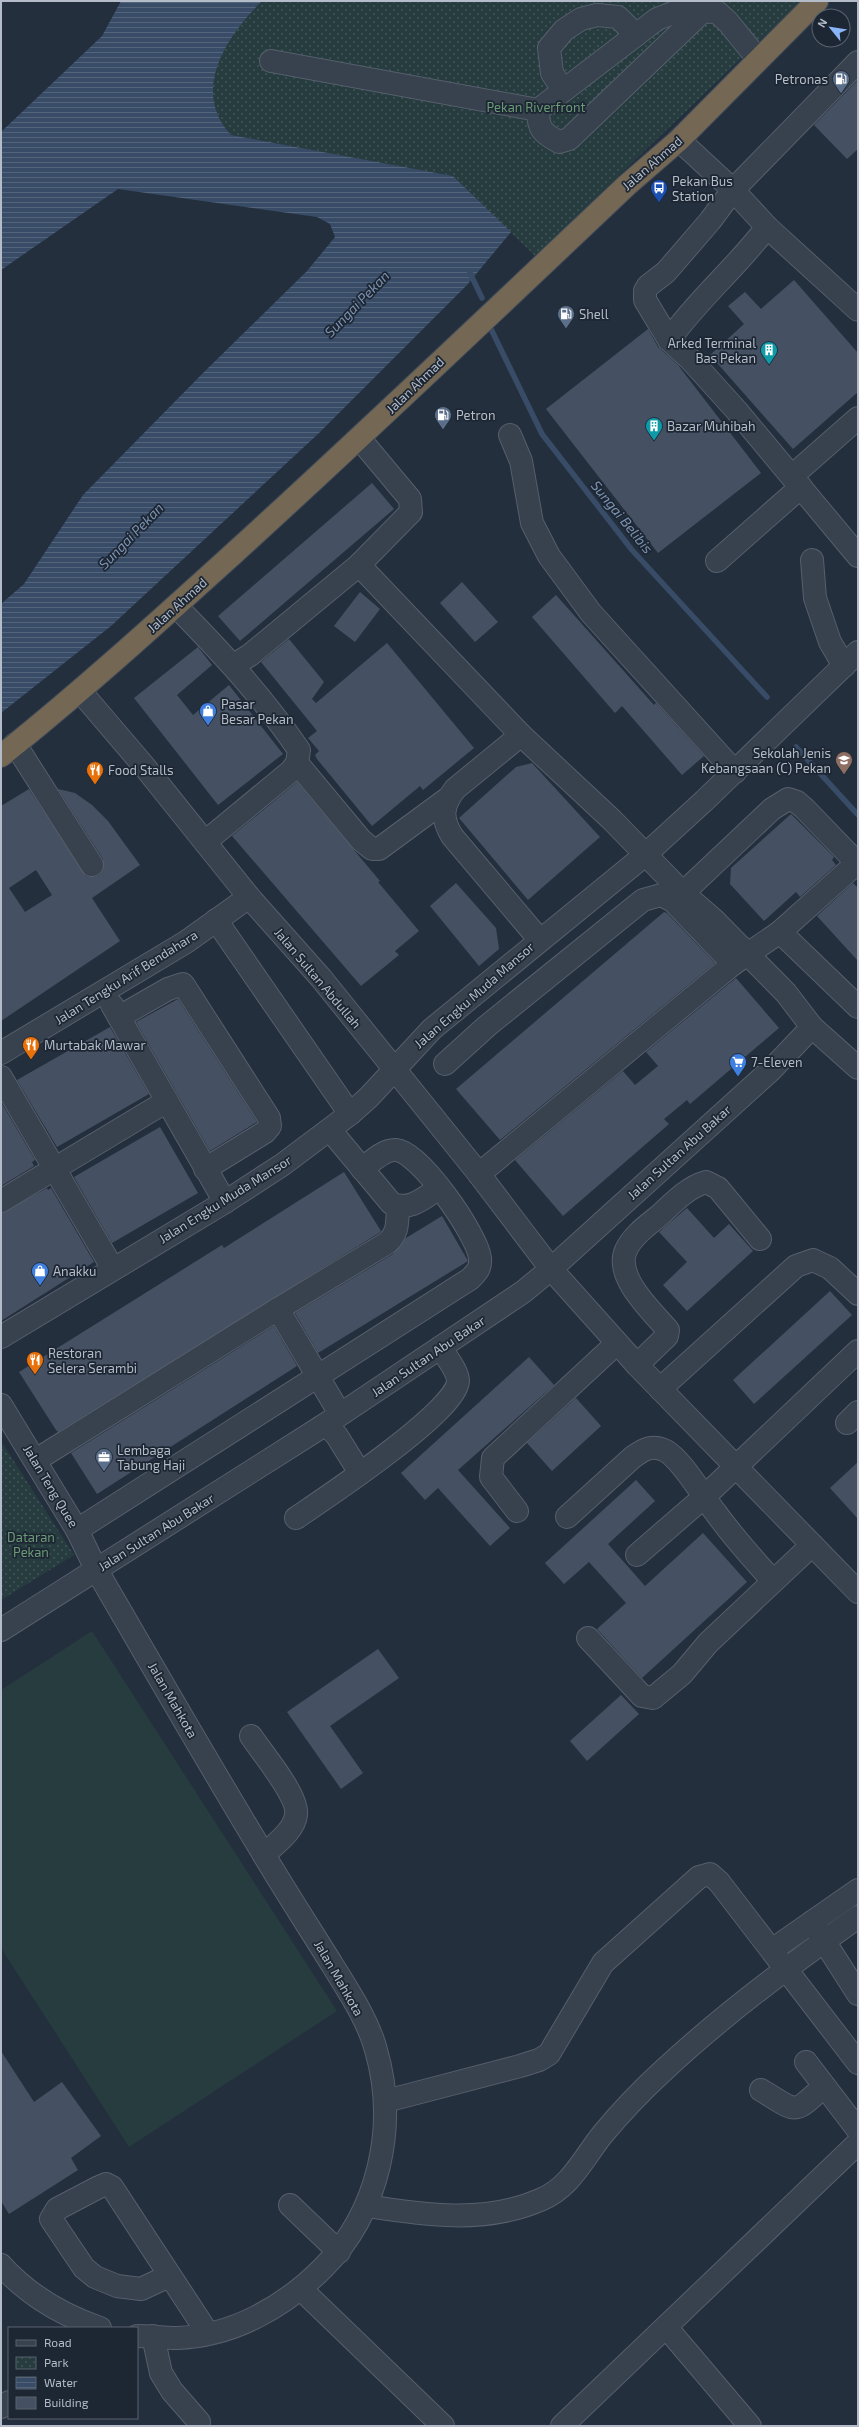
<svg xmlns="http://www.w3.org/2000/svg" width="859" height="2427" viewBox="0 0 859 2427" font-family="'Exo 2',sans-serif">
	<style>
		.park { fill: url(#park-dots) }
		.garden { fill: #263c3f }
		.water { fill: url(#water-rules) }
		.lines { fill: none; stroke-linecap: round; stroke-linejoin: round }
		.stream { stroke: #394c67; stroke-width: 5.5 }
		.building { fill: #455162; fill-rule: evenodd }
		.minor-casing { stroke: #565f6c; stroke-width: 24 }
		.highway-casing { stroke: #434c59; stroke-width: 24 }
		.minor { stroke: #38414e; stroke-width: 22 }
		.highway { stroke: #746855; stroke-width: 22 }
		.labels { text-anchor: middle; stroke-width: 3.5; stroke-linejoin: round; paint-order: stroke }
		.poi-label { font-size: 13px; fill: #b4bcc9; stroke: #1d2633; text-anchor: start }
		.park-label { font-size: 13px; fill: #6b9a76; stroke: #1d2633 }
		.street-label { font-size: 13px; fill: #b4bcc9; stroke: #1d2633 }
		.water-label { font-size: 14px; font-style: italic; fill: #7c92b1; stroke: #1d2633 }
	</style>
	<defs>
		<pattern id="park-dots" width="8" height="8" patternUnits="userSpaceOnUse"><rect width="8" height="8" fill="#263c3f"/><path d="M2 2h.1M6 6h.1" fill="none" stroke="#435659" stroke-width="1.8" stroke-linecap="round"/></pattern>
		<pattern id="water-rules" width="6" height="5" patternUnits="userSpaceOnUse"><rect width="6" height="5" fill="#394c67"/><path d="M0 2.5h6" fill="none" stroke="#53647b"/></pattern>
	</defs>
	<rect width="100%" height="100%" fill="#242f3e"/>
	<g class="park">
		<path d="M262,1H801L535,256L453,176L231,135C190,90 226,36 262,1Z"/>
		<path d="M1,1441L74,1555L1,1600Z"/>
	</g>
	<path class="garden" d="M92,1631L337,2011L129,2147L1,1948V1690Z"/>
	<path class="water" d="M121,1H262C227,36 190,90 231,135L453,176L511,232L467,285L318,434L111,626L1,713V604L24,584L83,495L203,373L307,271L335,237L330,224L317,217L118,189L1,270V132L102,36Z"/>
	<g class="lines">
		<g class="stream">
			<path d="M470,273L482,298"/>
			<path d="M491,329L542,434L632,550L767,697"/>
			<path d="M796,747L858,815"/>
		</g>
	</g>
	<g class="building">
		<path d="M858,80V149L847,159L814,125Z"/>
		<path d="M794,280L858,353V392L793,449L710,355L744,324L728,306L745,292L761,309Z"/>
		<path d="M648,329L658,347L678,365L761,473L658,553L546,409Z"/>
		<path d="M372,483L394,509L240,641L218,616Z"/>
		<path d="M462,582L498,622L475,642L440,603Z"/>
		<path d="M360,592L380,609L355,642L334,626Z"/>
		<path d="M556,595L654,705L656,703L704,756L682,775L622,706L615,713L532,617Z"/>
		<path d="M289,639L324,682L312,699L316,703L387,643L474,748L423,790L420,786L372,826L317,759L315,755L319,751L308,738L317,731L261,662Z"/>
		<path d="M198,647L212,665L177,695L193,715L229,685L283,754L218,805L134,698Z"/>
		<path d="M532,763L600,837L528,900L459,818L516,767Z"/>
		<path d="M297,782L380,881L378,882L419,931L395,951L399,955L361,986L232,836Z"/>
		<path d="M29,789L86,876L93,877L99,875L103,870V859L58,789L75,793L92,805L108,821L140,865L92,898L120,941L1,1021V806ZM36,870L52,895L25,912L9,888Z"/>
		<path d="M791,814L834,857L832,860L836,865L800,897L796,892L764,921L730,884L731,868Z"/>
		<path d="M456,883L496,928L499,949L479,966L430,906Z"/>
		<path d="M853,883L858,888V961L817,916Z"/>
		<path d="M664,912L667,913L715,963L500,1140L456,1089Z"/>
		<path d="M736,978L779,1028L690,1104L687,1100L664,1119L669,1124L563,1216L515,1160L623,1071L635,1085L658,1066L646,1052Z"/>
		<path d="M178,999L257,1122L210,1151L136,1022Z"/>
		<path d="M110,1027L149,1094L57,1147L17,1080Z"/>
		<path d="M1,1102L35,1160L32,1162L34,1166L1,1186Z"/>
		<path d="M160,1127L198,1193L112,1243L74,1177Z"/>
		<path d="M344,1172L381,1231L379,1233L58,1432L56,1430L19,1372L222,1245L224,1248Z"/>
		<path d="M47,1188L48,1190L51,1188L94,1262L1,1321V1213Z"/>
		<path d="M687,1208L714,1238L729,1224L753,1251L687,1311L663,1285L687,1262L659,1232Z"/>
		<path d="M442,1216L468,1261L318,1353L295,1313L393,1254L406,1238Z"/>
		<path d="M830,1291L852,1315L754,1404L733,1380Z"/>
		<path d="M274,1326L297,1366L97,1494L71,1453Z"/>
		<path d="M529,1357L554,1385L458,1470L510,1528L490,1546L438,1488L425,1500L401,1473Z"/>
		<path d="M576,1398L601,1426L552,1471L527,1443Z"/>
		<path d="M858,1462V1519L830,1488Z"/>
		<path d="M636,1480L655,1501L608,1544L645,1586L703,1533L747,1582L642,1678L597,1629L626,1603L589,1562L564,1584L545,1563Z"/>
		<path d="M378,1649L399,1678L330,1726L363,1773L341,1789L287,1712Z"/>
		<path d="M621,1695L639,1714L587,1761L570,1741Z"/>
		<path d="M1,2051L34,2102L62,2082L101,2136L71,2158L78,2170L9,2214L1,2201Z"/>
	</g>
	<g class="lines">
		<defs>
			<g id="minor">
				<path d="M271,61L538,110L657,19L678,11L717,12L728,22L758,59"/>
				<path d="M858,62L733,190L710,221L666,272L648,286L645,291V300L669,340L690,359L737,411L858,556"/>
				<path d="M563,90L552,73L549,48L564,30L581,19L597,15L618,17L636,35"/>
				<path d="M538,110C538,129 542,133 559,142L569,139L703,11L706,4"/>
				<path d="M679,140L733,190L767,227L858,310"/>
				<path d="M669,340C698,299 737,267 767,227"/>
				<path d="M510,435L521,461L532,523L549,556L591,613L735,772"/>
				<path d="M792,476L858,418"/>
				<path d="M812,560L815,598L830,642L844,666"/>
				<path d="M717,561L801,487"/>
				<path d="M359,565L521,735L612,820L683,893L713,919L786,993L812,1027L858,1068"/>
				<path d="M177,607C221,652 263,697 299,750L297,763L291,771L205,842"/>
				<path d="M234,665L250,655L359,565L411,512L410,499L359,438"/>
				<path d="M80,691L144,766L249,897L321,978L479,1174L551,1269L637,1365L858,1592"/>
				<path d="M521,735L455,789C442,806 441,818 452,836L539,939"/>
				<path d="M15,744L92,865"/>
				<path d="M297,763L361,840L372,849H379L447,799"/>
				<path d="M683,893L772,809L788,799L797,802L805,809L858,864"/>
				<path d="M216,920L350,1114"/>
				<path d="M780,932L857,863"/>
				<path d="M112,1005L225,1202"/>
				<path d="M119,1017L168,989L183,984L269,1118L270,1126L265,1132L205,1169"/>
				<path d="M1,1053L186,942L249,897"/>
				<path d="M445,1064L487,1026L643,900L661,895L673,901L733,964"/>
				<path d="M1,1077L113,1269"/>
				<path d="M330,1130L391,1203C409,1212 424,1198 439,1188"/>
				<path d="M479,1174L733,964L780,932L858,1007"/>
				<path d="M1,1201L167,1101"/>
				<path d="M278,1309L340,1414"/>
				<path d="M1,1337L225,1202L282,1165L350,1114L369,1097L432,1029L645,855L704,801L858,652"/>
				<path d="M637,1365L667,1336L668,1330C652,1311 614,1277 626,1250C633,1235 648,1225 660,1215C674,1202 688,1187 706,1182L718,1188L760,1239"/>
				<path d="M660,1389L796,1266L813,1260L830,1268L858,1294"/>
				<path d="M1,1405L77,1530L96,1569C152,1665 207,1761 264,1855C286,1892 310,1929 333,1966C349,1992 368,2020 376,2050C398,2126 379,2212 323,2268C284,2307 233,2336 177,2338C164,2338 150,2336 137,2336"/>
				<path d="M847,1423L858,1412"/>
				<path d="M326,1424L337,1436L360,1473"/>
				<path d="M36,1460L278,1309L387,1243C399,1233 397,1221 398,1206"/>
				<path d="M517,1511L491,1477L493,1458L616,1344"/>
				<path d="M567,1517L633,1457C644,1449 653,1444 666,1451C683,1461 703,1497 716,1513C733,1537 753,1559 773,1581"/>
				<path d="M296,1518C324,1499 457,1411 458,1381C458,1371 446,1357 441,1348"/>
				<path d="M77,1530L470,1279C477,1272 481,1268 480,1258C477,1234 420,1152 396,1150C384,1149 371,1162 362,1169"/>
				<path d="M637,1555L704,1497L858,1351"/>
				<path d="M1,1630L326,1424L523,1292L551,1269L771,1070L812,1027"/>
				<path d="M588,1638L642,1696L653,1698L682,1674L708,1643L812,1545"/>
				<path d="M251,1736C262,1753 299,1796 296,1815C294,1831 275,1844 264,1855"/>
				<path d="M858,1890L812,1922L858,1994"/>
				<path d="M772,1950L812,1922"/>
				<path d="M806,2062L858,2130"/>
				<path d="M761,2090C798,2112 792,2116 824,2086"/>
				<path d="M386,2101L520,2066L539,2060L549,2054L603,1963L699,1877L710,1874L719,1882L858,2063"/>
				<path d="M290,2205L339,2252"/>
				<path d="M367,2206C424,2215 485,2224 540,2200C570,2188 583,2159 602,2135C621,2112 643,2089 665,2069C725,2013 791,1964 858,1917"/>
				<path d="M1,2265C28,2295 62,2315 100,2328"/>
				<path d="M169,2276L141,2289L117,2286L95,2277L84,2268L51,2219L57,2209L99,2187L106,2184L112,2187L207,2332"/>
				<path d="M302,2290L443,2426"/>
				<path d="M666,2327L750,2426"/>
				<path d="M153,2336L161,2373L172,2391L199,2422"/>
				<path d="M1,2407L9,2402"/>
				<path d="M562,2426L858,2143"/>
			</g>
			<path id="highway" d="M1,756C81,692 157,623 232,555C366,433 496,309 627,185L679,140L817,1"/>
		</defs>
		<use href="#minor" class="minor-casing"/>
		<use href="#highway" class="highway-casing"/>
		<use href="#minor" class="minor"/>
		<use href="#highway" class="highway"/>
	</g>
	<defs>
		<symbol id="fuel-pin" viewBox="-11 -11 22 30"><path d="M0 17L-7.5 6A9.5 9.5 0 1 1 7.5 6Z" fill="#5c6f8a" stroke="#1d2633"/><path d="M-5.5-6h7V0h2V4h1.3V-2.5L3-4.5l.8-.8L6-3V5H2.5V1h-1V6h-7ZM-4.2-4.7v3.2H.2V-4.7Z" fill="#fff"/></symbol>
		<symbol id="bus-pin" viewBox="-11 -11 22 30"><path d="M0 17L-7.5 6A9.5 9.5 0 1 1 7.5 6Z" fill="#1a4fb4" stroke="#1d2633"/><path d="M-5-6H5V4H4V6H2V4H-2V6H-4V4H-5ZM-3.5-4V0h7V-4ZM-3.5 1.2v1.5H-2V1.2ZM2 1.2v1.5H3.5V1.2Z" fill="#fff"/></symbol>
		<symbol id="building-pin" viewBox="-11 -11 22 30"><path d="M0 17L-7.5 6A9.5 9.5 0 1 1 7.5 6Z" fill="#0f9aa8" stroke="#1d2633"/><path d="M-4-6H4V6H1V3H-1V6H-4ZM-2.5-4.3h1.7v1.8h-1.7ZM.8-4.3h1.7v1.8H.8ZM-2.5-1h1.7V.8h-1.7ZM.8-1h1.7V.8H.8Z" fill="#fff"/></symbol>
		<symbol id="shop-pin" viewBox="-11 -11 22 30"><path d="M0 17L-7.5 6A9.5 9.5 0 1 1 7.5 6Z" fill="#3f7fe0" stroke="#1d2633"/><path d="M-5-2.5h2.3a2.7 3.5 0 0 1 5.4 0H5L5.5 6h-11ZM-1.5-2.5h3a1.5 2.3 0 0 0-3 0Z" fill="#fff"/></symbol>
		<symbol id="school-pin" viewBox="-11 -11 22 30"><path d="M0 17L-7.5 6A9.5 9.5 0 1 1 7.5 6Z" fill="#8d6e63" stroke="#1d2633"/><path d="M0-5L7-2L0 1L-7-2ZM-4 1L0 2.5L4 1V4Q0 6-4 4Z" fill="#fff"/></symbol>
		<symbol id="restaurant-pin" viewBox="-11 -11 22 30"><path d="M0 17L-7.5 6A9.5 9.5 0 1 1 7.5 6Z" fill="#e8710a" stroke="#1d2633"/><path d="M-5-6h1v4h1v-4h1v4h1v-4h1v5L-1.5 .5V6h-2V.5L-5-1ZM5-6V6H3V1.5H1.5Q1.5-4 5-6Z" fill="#fff"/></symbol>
		<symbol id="supermarket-pin" viewBox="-11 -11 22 30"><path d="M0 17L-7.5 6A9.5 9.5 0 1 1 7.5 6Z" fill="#3f7fe0" stroke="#1d2633"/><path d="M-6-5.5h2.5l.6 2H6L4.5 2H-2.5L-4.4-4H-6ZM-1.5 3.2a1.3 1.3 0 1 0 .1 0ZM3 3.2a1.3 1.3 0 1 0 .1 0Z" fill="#fff"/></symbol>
		<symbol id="office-pin" viewBox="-11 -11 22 30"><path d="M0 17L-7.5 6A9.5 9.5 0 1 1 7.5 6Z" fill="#5c6f8a" stroke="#1d2633"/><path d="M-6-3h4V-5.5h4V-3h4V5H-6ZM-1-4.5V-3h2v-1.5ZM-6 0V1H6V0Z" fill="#fff"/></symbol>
	</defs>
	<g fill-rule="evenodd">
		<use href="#fuel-pin" x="831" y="69" width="20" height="27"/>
		<use href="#bus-pin" x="649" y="178" width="20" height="27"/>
		<use href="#fuel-pin" x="556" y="304" width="20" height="27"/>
		<use href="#building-pin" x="759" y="340" width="20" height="27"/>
		<use href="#fuel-pin" x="433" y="405" width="20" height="27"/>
		<use href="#building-pin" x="644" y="416" width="20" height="27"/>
		<use href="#shop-pin" x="198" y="701" width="20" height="27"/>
		<use href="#school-pin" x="834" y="750" width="20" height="27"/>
		<use href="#restaurant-pin" x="85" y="760" width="20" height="27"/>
		<use href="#restaurant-pin" x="21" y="1035" width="20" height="27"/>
		<use href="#supermarket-pin" x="728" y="1052" width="20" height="27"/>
		<use href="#shop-pin" x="30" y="1261" width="20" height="27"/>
		<use href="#restaurant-pin" x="25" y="1350" width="20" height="27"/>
		<use href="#office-pin" x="94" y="1447" width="20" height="27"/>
	</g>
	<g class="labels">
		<g class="poi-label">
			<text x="828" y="84" text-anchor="end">Petronas</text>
			<text x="672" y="186">Pekan Bus<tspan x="672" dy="15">Station</tspan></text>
			<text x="579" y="319">Shell</text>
			<text x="756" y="348" text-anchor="end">Arked Terminal<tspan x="756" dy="15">Bas Pekan</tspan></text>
			<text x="456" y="420">Petron</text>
			<text x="667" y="431">Bazar Muhibah</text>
			<text x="221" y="709">Pasar<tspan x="221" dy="15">Besar Pekan</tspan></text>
			<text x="831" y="758" text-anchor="end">Sekolah Jenis<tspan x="831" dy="15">Kebangsaan (C) Pekan</tspan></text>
			<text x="108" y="775">Food Stalls</text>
			<text x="44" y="1050">Murtabak Mawar</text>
			<text x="751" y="1067">7-Eleven</text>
			<text x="53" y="1276">Anakku</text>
			<text x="48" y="1358">Restoran<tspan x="48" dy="15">Selera Serambi</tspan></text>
			<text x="117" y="1455">Lembaga<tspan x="117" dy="15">Tabung Haji</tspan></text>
		</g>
		<g class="park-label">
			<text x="536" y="112">Pekan Riverfront</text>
			<text x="31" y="1542">Dataran<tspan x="31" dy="15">Pekan</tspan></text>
		</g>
		<g class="street-label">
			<text transform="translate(652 163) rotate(-41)" y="5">Jalan Ahmad</text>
			<text transform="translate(415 385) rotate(-44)" y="5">Jalan Ahmad</text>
			<text transform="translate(177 605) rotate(-42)" y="5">Jalan Ahmad</text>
			<text transform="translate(126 977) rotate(-32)" y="5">Jalan Tengku Arif Bendahara</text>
			<text transform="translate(318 978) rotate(50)" y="5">Jalan Sultan Abdullah</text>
			<text transform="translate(474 995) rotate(-41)" y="5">Jalan Engku Muda Mansor</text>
			<text transform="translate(679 1152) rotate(-42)" y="5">Jalan Sultan Abu Bakar</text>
			<text transform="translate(225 1199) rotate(-32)" y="5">Jalan Engku Muda Mansor</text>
			<text transform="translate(428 1356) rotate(-34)" y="5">Jalan Sultan Abu Bakar</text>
			<text transform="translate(51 1486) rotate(59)" y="5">Jalan Teng Quee</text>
			<text transform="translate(156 1532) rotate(-32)" y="5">Jalan Sultan Abu Bakar</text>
			<text transform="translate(173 1700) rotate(60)" y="5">Jalan Mahkota</text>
			<text transform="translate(339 1978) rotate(60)" y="5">Jalan Mahkota</text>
		</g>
		<g class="water-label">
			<text transform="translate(357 304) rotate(-46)" y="5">Sungai Pekan</text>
			<text transform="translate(622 517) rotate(51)" y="5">Sungai Belibis</text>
			<text transform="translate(131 536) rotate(-46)" y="5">Sungai Pekan</text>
		</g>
	</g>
	<rect width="859" height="2427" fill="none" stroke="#b4bcc9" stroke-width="4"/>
	<rect x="8" y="2327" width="130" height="92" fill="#1d2633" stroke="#59626f"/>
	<rect x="16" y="2340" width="20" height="6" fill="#38414e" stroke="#59626f"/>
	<text x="44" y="2347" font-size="12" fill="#b4bcc9">Road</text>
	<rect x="16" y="2357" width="20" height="12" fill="url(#park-dots)" stroke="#59626f"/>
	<text x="44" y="2367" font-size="12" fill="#b4bcc9">Park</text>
	<rect x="16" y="2377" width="20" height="12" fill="url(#water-rules)" stroke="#59626f"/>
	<text x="44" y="2387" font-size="12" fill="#b4bcc9">Water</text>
	<rect x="16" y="2397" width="20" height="12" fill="#455162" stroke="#59626f"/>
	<text x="44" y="2407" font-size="12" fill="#b4bcc9">Building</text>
	<g transform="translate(831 28) rotate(300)"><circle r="19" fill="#1d2633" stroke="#59626f"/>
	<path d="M0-3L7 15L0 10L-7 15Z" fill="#8ab4f8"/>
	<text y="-6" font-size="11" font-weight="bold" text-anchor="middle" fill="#b4bcc9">N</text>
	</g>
</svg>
